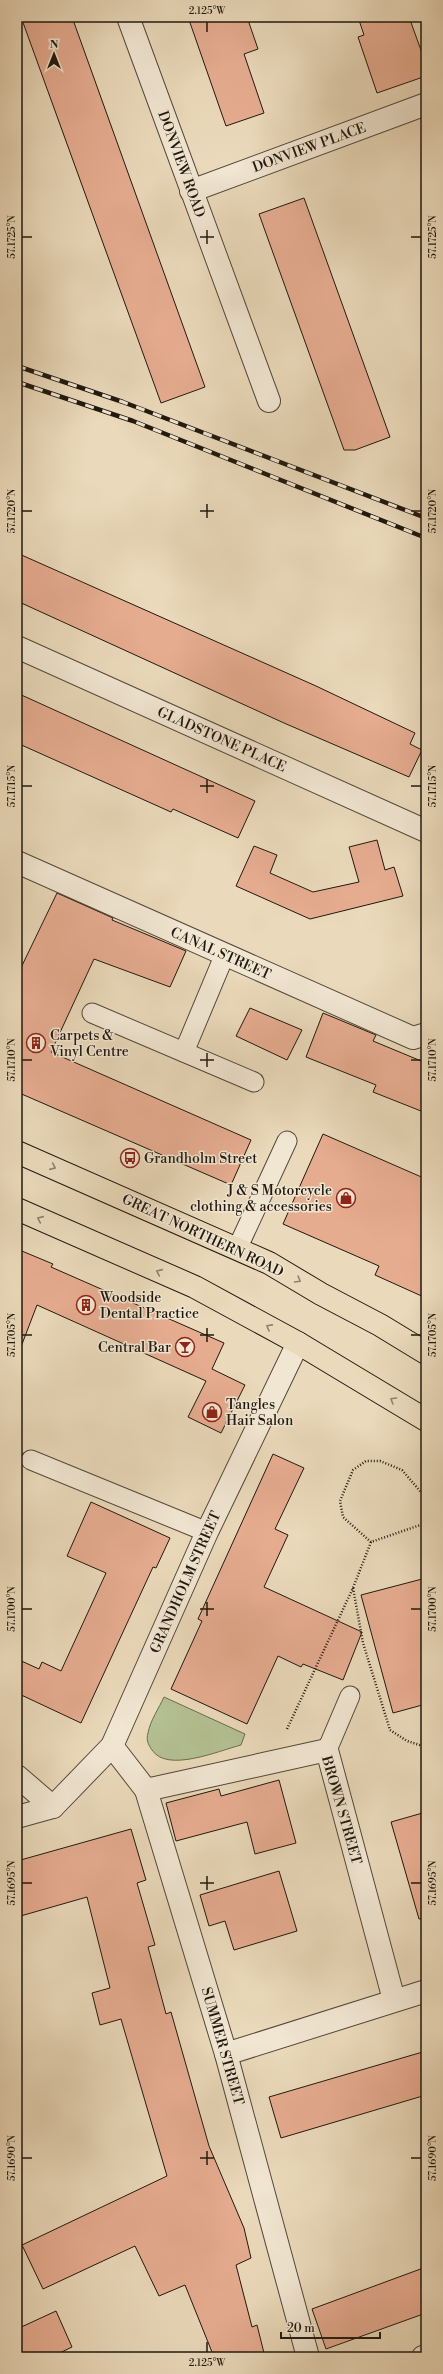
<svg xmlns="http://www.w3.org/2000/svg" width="443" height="2374" viewBox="0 0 443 2374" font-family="'Libre Bodoni',serif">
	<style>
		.green { fill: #b4c092; stroke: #6a6c50 }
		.building { fill: #e6ac90; stroke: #20180e }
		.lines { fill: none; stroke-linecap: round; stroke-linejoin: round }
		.service-casing { stroke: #524839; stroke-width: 21 }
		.minor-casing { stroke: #524839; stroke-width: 24 }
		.primary-casing { stroke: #20180e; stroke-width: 24 }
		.path { stroke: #20180e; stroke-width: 2.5; stroke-dasharray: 1 2; stroke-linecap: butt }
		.service { stroke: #f1e6d2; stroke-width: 19 }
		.minor { stroke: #f1e6d2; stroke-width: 22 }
		.primary { stroke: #ead9ba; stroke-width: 22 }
		.rail-casing { stroke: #20180e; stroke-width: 4.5 }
		.rail { stroke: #f1e6d2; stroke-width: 3; stroke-dasharray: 9; stroke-linecap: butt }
		.oneway { stroke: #8f826d }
		.ticks { fill: none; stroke: #20180e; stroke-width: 1.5 }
		.labels { text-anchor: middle; stroke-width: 3; stroke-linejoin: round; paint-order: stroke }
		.street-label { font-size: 14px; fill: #20180e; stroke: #f1e6d2 }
		.poi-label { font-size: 14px; fill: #20180e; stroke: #f1e6d2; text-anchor: start }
		.neatline { fill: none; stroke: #20180e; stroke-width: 1.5 }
		.ticks-label { font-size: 10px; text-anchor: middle; fill: #20180e }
	</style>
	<rect width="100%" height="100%" fill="#ead9ba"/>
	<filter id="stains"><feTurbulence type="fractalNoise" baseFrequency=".005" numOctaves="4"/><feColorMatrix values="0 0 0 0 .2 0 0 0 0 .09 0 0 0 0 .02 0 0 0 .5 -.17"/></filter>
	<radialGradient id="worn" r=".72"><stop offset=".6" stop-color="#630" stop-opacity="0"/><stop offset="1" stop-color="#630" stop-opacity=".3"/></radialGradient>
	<path class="green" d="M164,1697L245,1734L241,1745C218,1751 167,1773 152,1750C148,1744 146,1740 148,1733C150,1721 159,1708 164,1697Z"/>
	<g class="building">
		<path d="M21,17H72L205,387L161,403Z"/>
		<path d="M188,17H247L258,49L244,54L264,113L226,126Z"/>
		<path d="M358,17H409L426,64V76L377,93L358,37L364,35Z"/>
		<path d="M304,198L390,437L355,450H344L259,214Z"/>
		<path d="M17,553L316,686L415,733L410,744L422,750L409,777L284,723L17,601Z"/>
		<path d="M17,693L255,801L238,838L173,809L171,812L17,743Z"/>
		<path d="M377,840L385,870L394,867L403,896L310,919L236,886L254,846L277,855L270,873L313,892L359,882L349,847Z"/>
		<path d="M57,893L113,918L112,920L186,951L170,987L94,959L51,1052L251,1140L231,1185L17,1092V976Z"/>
		<path d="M250,1008L302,1030L287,1060L236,1036Z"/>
		<path d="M323,1013L376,1035L373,1041L426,1063V1113L373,1092L376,1085L306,1057Z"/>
		<path d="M323,1134L426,1179V1298L375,1275L379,1266L283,1224Z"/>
		<path d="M17,1249L53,1264L51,1267L224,1343L212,1369L245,1385L221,1433L188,1417L206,1381L37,1305L19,1352L17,1351Z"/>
		<path d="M273,1454L304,1468L275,1529L288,1535L264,1587L362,1632L343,1680L303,1664L301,1667L278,1656L247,1724L171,1689L202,1621L198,1619Z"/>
		<path d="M91,1502L170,1538L156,1568L153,1567L81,1723L17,1693V1659L39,1669L42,1662L61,1671L106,1573L67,1556Z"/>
		<path d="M426,1578V1704L393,1713L361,1595Z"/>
		<path d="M279,1780L296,1843L255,1854L247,1822L176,1841L166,1803L219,1789L221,1796Z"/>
		<path d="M426,1812V1918L419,1919L391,1822Z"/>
		<path d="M131,1829L146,1880L137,1883L155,1945L148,1947L166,2014L171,2012L209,2146L244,2228L251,2258L236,2265L252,2327L257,2325L265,2357H214L185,2285L159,2296L135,2246L43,2289L22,2245L167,2176L121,2019L100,2025L92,1993L110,1988L87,1897L17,1917V1861Z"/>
		<path d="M279,1871L297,1931L234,1950L225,1921L209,1926L200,1895Z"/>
		<path d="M426,2051V2095L281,2138L269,2097Z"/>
		<path d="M426,2267V2313L326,2349L312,2309Z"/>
		<path d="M56,2311L72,2347L51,2357H17V2329Z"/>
	</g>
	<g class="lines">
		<defs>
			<g id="service">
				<path d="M92,1013L254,1082"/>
				<path d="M184,1052L225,954"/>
				<path d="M237,1249L287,1141"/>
				<path d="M31,1460L207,1532"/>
				<path d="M327,1750L350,1696"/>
			</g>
			<g id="minor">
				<path d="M128,17L269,401"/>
				<path d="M191,191L426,104"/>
				<path d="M17,647L426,831"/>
				<path d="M17,862L413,1038L426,1034"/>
				<path d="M112,1746L146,1790L226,2054L308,2357"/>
				<path d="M17,1776L53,1807"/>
				<path d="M146,1790L327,1750L394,2000"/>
				<path d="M17,1817L53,1807L112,1746L207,1532L298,1343"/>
				<path d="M226,2054L426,1991"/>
				<path d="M423,2357L426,2356"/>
			</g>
			<g id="primary">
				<path d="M17,1152L269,1263L321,1294L380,1325L426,1353"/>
				<path d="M17,1209L195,1287L298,1343L426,1420"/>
			</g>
		</defs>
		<use href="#service" class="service-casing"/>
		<use href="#minor" class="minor-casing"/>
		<use href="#primary" class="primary-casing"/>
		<g class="path">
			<path d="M371,1542L343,1517L340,1501L353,1470L366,1461H380L402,1470L426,1498"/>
			<path d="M353,1588L363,1643L390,1730L407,1741L426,1747"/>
			<path d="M287,1729L353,1588L371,1542L426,1523"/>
		</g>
		<use href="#service" class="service"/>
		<use href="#minor" class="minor"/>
		<use href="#primary" class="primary"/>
		<defs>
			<g id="rail">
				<path d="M17,366L123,402L426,518"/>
				<path d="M17,382L133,421L426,538"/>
			</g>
		</defs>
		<use href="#rail" class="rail-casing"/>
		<use href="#rail" class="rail"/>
	</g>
	<defs><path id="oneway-chevron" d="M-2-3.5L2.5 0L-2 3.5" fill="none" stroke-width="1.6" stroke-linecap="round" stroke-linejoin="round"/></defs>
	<g class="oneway">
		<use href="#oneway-chevron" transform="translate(53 1167) rotate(24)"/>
		<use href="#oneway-chevron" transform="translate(40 1219) rotate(-156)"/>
		<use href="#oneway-chevron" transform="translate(159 1272) rotate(-156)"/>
		<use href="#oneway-chevron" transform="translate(298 1280) rotate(31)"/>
		<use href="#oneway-chevron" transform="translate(269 1327) rotate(-151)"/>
		<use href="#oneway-chevron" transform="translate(393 1400) rotate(-149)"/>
	</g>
	<path class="ticks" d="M207,22V32M207,230V244M22,237H32M200,237H214M411,237H421M207,504V518M22,511H32M200,511H214M411,511H421M207,779V793M22,786H32M200,786H214M411,786H421M207,1053V1067M22,1060H32M200,1060H214M411,1060H421M207,1328V1342M22,1335H32M200,1335H214M411,1335H421M207,1602V1616M22,1609H32M200,1609H214M411,1609H421M207,1876V1890M22,1883H32M200,1883H214M411,1883H421M207,2151V2165M22,2158H32M200,2158H214M411,2158H421M207,2342V2352"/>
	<defs>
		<symbol id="building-ring" viewBox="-11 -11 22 22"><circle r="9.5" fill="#f1e6d2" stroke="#8f2418" stroke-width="1.5"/><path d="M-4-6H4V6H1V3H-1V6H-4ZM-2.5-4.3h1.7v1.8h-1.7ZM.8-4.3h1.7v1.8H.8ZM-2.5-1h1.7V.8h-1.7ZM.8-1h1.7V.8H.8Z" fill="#8f2418"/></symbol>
		<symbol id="bus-ring" viewBox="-11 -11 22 22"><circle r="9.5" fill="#f1e6d2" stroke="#8f2418" stroke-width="1.5"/><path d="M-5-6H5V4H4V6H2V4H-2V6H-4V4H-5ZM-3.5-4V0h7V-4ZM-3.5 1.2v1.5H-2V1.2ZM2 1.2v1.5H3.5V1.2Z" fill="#8f2418"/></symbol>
		<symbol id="shop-ring" viewBox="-11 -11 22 22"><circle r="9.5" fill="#f1e6d2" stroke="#8f2418" stroke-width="1.5"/><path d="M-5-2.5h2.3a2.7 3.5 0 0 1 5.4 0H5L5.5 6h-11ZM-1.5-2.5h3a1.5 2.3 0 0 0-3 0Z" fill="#8f2418"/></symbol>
		<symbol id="bar-ring" viewBox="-11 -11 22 22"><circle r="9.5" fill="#f1e6d2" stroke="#8f2418" stroke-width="1.5"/><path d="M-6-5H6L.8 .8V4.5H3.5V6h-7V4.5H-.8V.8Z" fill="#8f2418"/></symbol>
	</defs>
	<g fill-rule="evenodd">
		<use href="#building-ring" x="25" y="1032" width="22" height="22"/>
		<use href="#bus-ring" x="119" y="1147" width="22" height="22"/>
		<use href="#shop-ring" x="335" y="1187" width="22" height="22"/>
		<use href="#building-ring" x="75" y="1294" width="22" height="22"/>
		<use href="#bar-ring" x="174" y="1336" width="22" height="22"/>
		<use href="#shop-ring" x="201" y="1401" width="22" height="22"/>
	</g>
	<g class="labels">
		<g class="street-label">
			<text transform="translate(309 147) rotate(-20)" y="5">DONVIEW PLACE</text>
			<text transform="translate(182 164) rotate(70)" y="5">DONVIEW ROAD</text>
			<text transform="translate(222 739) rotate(24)" y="5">GLADSTONE PLACE</text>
			<text transform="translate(221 953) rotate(24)" y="5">CANAL STREET</text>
			<text transform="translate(203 1235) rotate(25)" y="5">GREAT NORTHERN ROAD</text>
			<text transform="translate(185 1582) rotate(-66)" y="5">GRANDHOLM STREET</text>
			<text transform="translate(342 1810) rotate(74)" y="5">BROWN STREET</text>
			<text transform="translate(223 2046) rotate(74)" y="5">SUMMER STREET</text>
		</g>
		<g class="poi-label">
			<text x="50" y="1040">Carpets &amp;<tspan x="50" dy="16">Vinyl Centre</tspan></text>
			<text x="144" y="1163">Grandholm Street</text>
			<text x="332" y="1195" text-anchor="end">J &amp; S Motorcycle<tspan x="332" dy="16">clothing &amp; accessories</tspan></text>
			<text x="100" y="1302">Woodside<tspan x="100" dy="16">Dental Practice</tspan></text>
			<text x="171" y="1352" text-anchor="end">Central Bar</text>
			<text x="226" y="1409">Tangles<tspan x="226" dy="16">Hair Salon</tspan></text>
		</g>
	</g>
	<rect width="443" height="2374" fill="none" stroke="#ead9ba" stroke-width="44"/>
	<g transform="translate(54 54)" stroke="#f1e6d2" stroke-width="3" paint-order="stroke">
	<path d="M0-3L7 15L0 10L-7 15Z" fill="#20180e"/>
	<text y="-6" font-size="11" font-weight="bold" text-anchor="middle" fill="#20180e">N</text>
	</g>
	<path d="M281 2332v6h99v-6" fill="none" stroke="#20180e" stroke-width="2"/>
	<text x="287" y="2332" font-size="12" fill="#20180e" stroke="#f1e6d2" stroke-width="3" paint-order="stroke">20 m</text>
	<rect x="22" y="22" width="399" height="2330" class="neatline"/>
	<g class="ticks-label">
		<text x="207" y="14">2.125°W</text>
		<text transform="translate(11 237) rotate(-90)" y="4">57.1725°N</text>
		<text transform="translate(432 237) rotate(-90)" y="4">57.1725°N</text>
		<text transform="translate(11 511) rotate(-90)" y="4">57.1720°N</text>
		<text transform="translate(432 511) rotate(-90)" y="4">57.1720°N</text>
		<text transform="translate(11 786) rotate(-90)" y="4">57.1715°N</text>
		<text transform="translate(432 786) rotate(-90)" y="4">57.1715°N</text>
		<text transform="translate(11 1060) rotate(-90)" y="4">57.1710°N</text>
		<text transform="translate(432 1060) rotate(-90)" y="4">57.1710°N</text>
		<text transform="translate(11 1335) rotate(-90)" y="4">57.1705°N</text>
		<text transform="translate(432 1335) rotate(-90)" y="4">57.1705°N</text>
		<text transform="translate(11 1609) rotate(-90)" y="4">57.1700°N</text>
		<text transform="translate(432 1609) rotate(-90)" y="4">57.1700°N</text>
		<text transform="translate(11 1883) rotate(-90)" y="4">57.1695°N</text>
		<text transform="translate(432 1883) rotate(-90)" y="4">57.1695°N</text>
		<text transform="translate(11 2158) rotate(-90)" y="4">57.1690°N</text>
		<text transform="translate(432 2158) rotate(-90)" y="4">57.1690°N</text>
		<text x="207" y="2366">2.125°W</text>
	</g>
	<rect width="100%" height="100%" filter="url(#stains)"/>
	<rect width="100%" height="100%" fill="url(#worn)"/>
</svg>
